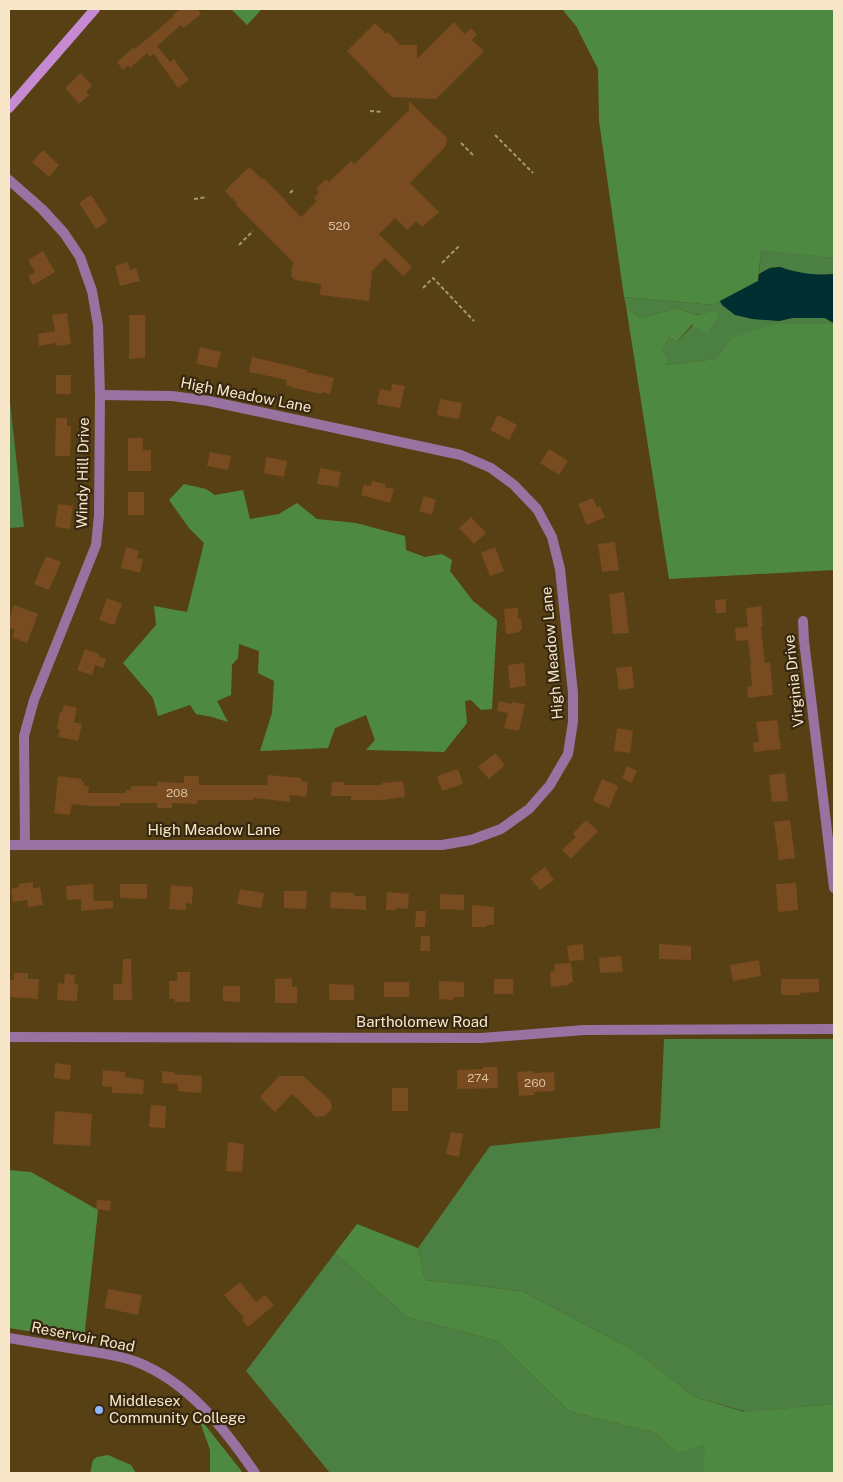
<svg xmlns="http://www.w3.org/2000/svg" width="843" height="1482" viewBox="0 0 843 1482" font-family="'Public Sans',sans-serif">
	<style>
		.green { fill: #4c7f42 }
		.forest { fill: #4e8942 }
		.water { fill: #002f31 }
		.building { fill: #794b20 }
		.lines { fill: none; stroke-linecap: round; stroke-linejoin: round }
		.path { stroke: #a99570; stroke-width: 2; stroke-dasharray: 4 2.5; stroke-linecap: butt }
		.minor { stroke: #9872a0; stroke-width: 10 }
		.secondary { stroke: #c68ad3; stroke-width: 10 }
		.poi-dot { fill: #8fb8fd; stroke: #362810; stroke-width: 2 }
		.labels { text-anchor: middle; stroke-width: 4.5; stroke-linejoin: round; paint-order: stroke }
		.number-label { font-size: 12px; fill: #d8bf9f }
		.street-label { font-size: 15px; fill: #f8e6c9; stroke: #362810 }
		.poi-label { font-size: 15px; fill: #f8e6c9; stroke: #362810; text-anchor: start }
	</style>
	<rect width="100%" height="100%" fill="#574013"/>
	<g class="green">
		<path d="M761,249L834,258V274L820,275L797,273L780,267L770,268L759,274Z"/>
		<path d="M624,297L713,305L720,301L722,305L779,321L792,318H825L834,324L731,338L716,359L666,365L662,350L669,337L676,342L704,315L691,314L678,308L640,318L626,306Z"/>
		<path d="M9,394L24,527L9,528Z"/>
		<path d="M664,1039H834V1404L749,1412L834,1473L744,1411L695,1397L635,1351L522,1291L425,1280L418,1248L490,1146L660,1128Z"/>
		<path d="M335,1253L407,1317L498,1341L569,1411L656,1433L678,1454L706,1443L703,1473H330L246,1371Z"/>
	</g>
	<g class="forest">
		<path d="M231,9H262L247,25Z"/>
		<path d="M562,9H834V258L761,250L758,281L713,305L624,297L599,121L598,69L576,26Z"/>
		<path d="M626,306L640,318L678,308C692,315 699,318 714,310L719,316L707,334L692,325L676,342L669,337L662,350L667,357L666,365L716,359L731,338L776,324H834V570L669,579Z"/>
		<path d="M184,484L206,489L215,495L243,490L250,519L279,514L297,503L317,519L356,523L405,536L406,550L425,557L442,554L452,560L450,571L473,601L497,620L492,709L481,710L471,700L465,701L467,723L444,752L366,750L375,740L366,715L335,728L328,748L260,751L272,713L274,681L258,673L259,651L239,644L238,658L232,665L231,695L217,701L228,722L212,717L196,714L190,705L158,716L153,698L123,663L156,625L154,606L187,612L204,543L189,528L169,500Z"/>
		<path d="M9,1170L31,1172L98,1210L84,1340L9,1328Z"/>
		<path d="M357,1224L418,1248L425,1280L522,1291L635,1351L695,1397L745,1412L834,1404V1473H703L705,1444L678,1454L656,1433L569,1411L498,1341L407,1317L335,1253Z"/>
		<path d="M198,1416L243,1473H210V1450Z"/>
		<path d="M108,1455L131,1465L136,1473H90L93,1460L97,1457Z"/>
	</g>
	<path class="water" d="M780,267C798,273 815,276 834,274V323L825,318H792L779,321L752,319L735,315L722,305L720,301L758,281L759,274L770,268Z"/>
	<g class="building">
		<path d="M180,9H197L201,14L184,28L181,25L157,46L170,62L174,59L189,80L178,88L154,54L150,57L147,53L130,68L128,65L123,70L117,62L134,47L135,49L174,16L173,15Z"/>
		<path d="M454,22L465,34L471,28L477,35L472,40L484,51L436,99L392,97L347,51L375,23L386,34L388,32L400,45H417V59Z"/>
		<path d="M81,73L92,86L86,92L89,95L79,104L65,88Z"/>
		<path d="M409,101L447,138L446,146L410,183L439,212L422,227L416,221L407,230L395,218L379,234L412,267L403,276L385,258L372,271L369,301L320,295L321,284L295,280L291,276L293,262L236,205L237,203L225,191L249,167L263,180L264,178L301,217L317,201L314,198L319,192L316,189L326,179L329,182L351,161L354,164L366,153L409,110Z"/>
		<path d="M43,150L59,165L49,177L32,162Z"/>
		<path d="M91,195L108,221L96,229L79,203Z"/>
		<path d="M43,251L55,272L33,285L28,276L35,272L28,260Z"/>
		<path d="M128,262L130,270L136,268L140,281L120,286L115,266Z"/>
		<path d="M67,313L71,344L57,346L56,343L39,346L38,334L55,331L52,315Z"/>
		<path d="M129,315H145V358L129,359Z"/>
		<path d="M200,347L221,352L217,368L196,364Z"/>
		<path d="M252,357L307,370V372L334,378L330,394L322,392V394L290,387L291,386L286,385L287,380L249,372Z"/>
		<rect x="56" y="375" width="15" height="19"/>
		<path d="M392,384L405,386L400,408L377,404L380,389L391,391Z"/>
		<path d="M440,399L462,403L459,419L437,415Z"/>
		<path d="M498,415L517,425L509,440L490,430Z"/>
		<path d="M56,418H67V426H71L70,456H55Z"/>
		<path d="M128,438H143V450H151V471H128Z"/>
		<path d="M549,449L568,461L559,475L540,463Z"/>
		<path d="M210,452L231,456L228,470L207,466Z"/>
		<path d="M266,457L287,461L284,477L264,473Z"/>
		<path d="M320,468L341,472L338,487L317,484Z"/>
		<path d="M372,481L385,484V487L394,489L390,503L361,495L364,484L371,486Z"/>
		<rect x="128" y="492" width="16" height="23"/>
		<path d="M424,496L436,500L432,515L419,511Z"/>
		<path d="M593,498L597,508L600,506L605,517L587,525L578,504Z"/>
		<path d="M58,504L73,506L70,529L55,527Z"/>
		<path d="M471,517L486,533L474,544L459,528Z"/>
		<path d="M615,542L619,570L602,572L598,544Z"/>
		<path d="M126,547L139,551L137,558L143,559L140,573L121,568Z"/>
		<path d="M495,547L504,571L490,576L481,553Z"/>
		<path d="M46,556L61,562L49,590L34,584Z"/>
		<path d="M624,592L629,633L613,634L609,594Z"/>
		<path d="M107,598L122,604L114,625L99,620Z"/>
		<path d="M726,599V613H716L715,600Z"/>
		<path d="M14,605L38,614L27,643L12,637L15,630L9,627V619Z"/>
		<path d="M761,606L763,626L761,627L765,663L770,662L773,695L748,698L747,687L752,686L750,665L751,664L748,640L736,641L735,628L748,627L746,608Z"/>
		<path d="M518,608V619L521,618L522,630H519L520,632L506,634L504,609Z"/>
		<path d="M85,649L99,654L98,656L106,659L103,668L95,665L92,675L77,670Z"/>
		<path d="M524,663L526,686L510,688L508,665Z"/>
		<path d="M632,666L634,688L619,690L616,668Z"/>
		<path d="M499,701L512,704V702L525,704L519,731L504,728L508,713L497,711Z"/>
		<path d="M64,705L77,708L74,722L82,724L78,741L58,737L60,730L57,729L60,712H62Z"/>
		<path d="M777,720L781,749L754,752L753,743L759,742L756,722Z"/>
		<path d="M617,728L633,731L630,753L614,751Z"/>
		<path d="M495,753L505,765L489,779L478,767Z"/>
		<path d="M627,766L637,771L631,783L622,778Z"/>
		<path d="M458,769L463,784L442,791L437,776Z"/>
		<path d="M785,773L788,801L772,802L769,775Z"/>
		<path d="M268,775L301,778V781L308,782L306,797L290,795V802L253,798V800H197V804L172,803V808H157V803H120V806H91L72,804L70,815L54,813L58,776L82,779L81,782H84V786H89L88,793H126V790H131V786H157V782L184,783V776H199V785H267Z"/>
		<path d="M602,779L618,786L609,808L593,801Z"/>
		<path d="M403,781L405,797L382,800H351V796H331L332,782H344V785H382V783Z"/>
		<path d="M586,820L598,831L571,859L562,850L576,837L573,833Z"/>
		<path d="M790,820L795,858L779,860L774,822Z"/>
		<path d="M545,867L554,880L540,890L530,878Z"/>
		<path d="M33,882V888L40,887L43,905L28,907L27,900L13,902L11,889L19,887L18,884Z"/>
		<path d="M796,883L798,910L778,912L776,884Z"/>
		<path d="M93,884L94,901H113V908L81,911V899L67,900L66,886Z"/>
		<path d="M120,884H147V899L120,898Z"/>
		<path d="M171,885L193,887L192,904L186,903V910L169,909Z"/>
		<path d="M240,889L264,893L261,908L237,904Z"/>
		<path d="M284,891H307L306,909L284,908Z"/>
		<path d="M331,892L354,893V896H366V910L330,908Z"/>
		<path d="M387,892L409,894L408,909L396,908V910H386Z"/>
		<path d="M440,894L464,895V910L440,909Z"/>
		<path d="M472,905L494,907V925H487L486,927H472Z"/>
		<path d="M416,911H426L425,927H415Z"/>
		<path d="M421,936H430V951H420Z"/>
		<path d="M583,944L584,960L569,961L567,946Z"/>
		<path d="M659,944L691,946V960L659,959Z"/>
		<path d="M621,956L623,972L600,973L599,958Z"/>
		<path d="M123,959H131L132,1000H113V984H122Z"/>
		<path d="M759,960L761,976L733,981L730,965Z"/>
		<path d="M571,963L573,982L569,983V985L551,987L550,972L555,971L554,964Z"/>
		<path d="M177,972H190V1002H175V999H169V981H177Z"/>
		<path d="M14,973H28V979H39L38,999L9,997V980H14Z"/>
		<path d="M65,974L75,975L74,984H78L77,1001L57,1000L58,983L64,984Z"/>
		<path d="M292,978V987H297V1003H275V979Z"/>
		<rect x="494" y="979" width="19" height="15"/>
		<path d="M781,979H819V992L800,993V995H781Z"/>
		<path d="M439,981L464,982V997H453V1000L439,999Z"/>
		<rect x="384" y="982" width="25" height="15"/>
		<path d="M329,984L354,985V1000H329Z"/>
		<path d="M223,986H240V1002L223,1001Z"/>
		<path d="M55,1063L71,1065L70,1080L54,1078Z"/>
		<path d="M483,1067H497L498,1088L457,1089V1070L483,1069Z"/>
		<path d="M103,1070L125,1072V1077L144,1080L143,1094L112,1093V1087L102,1086Z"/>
		<path d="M162,1071L174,1072V1074L202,1076L201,1093L178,1091V1084L162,1083Z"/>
		<path d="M533,1071V1073L554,1072L555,1091L534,1092V1095L519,1096L517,1072Z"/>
		<path d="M279,1076H303L331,1101L332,1109L325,1116L316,1117L292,1094L275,1112L260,1097Z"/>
		<rect x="392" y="1088" width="16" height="23"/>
		<path d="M151,1105L166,1106L165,1128L149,1127Z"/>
		<path d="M55,1111L92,1114L90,1146L53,1144Z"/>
		<path d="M451,1132L463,1134L459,1157L446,1154Z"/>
		<path d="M228,1142L244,1144L242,1172L226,1171Z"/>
		<path d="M97,1200L111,1201L110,1211L96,1209Z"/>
		<path d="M240,1282L256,1302L265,1295L274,1305L248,1327L242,1320L244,1318L224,1295Z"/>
		<path d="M108,1289L142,1295L138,1315L105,1308Z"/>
	</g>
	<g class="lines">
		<g class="path">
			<path d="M370,111L383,112"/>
			<path d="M495,135L533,173"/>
			<path d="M461,143L474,156"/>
			<path d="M290,193L293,190"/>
			<path d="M194,199L207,197"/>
			<path d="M239,245L253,231"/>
			<path d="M442,263L460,245"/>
			<path d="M423,288L433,278L474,321"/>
		</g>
		<g class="minor">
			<path d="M9,180L42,209L64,233L80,257L92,291L98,325L100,395L99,515L96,545L34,700L24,736L25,845"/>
			<path d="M803,621L804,641L834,888"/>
			<path d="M9,845H442L471,840L501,829L529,809L550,785L568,754L573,722V693L560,569L552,537L537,509L514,485L491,468L461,455L209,401L172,396L100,395"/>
			<path d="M9,1037L481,1038L584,1030L834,1029"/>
			<path d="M9,1338C33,1342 57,1346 81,1350C100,1353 119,1355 137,1362C189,1383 224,1428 255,1473"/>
		</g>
		<path class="secondary" d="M9,108L95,9"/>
	</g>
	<circle class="poi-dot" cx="99" cy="1410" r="5"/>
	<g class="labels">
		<g class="number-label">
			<text x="339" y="230">520</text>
			<text x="177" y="797">208</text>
			<text x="478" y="1082">274</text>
			<text x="535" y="1087">260</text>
		</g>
		<g class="street-label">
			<text transform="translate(246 395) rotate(11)" y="5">High Meadow Lane</text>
			<text transform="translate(83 473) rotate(-89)" y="5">Windy Hill Drive</text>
			<text transform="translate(552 653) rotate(-95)" y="5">High Meadow Lane</text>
			<text transform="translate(794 681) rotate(-96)" y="5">Virginia Drive</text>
			<text x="214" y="835">High Meadow Lane</text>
			<text x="422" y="1027">Bartholomew Road</text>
			<text transform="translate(83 1337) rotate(11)" y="5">Reservoir Road</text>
		</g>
		<g class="poi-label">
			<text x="109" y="1406">Middlesex<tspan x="109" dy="17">Community College</tspan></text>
		</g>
	</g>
	<rect width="843" height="1482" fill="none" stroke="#f8e6c9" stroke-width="20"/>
</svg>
